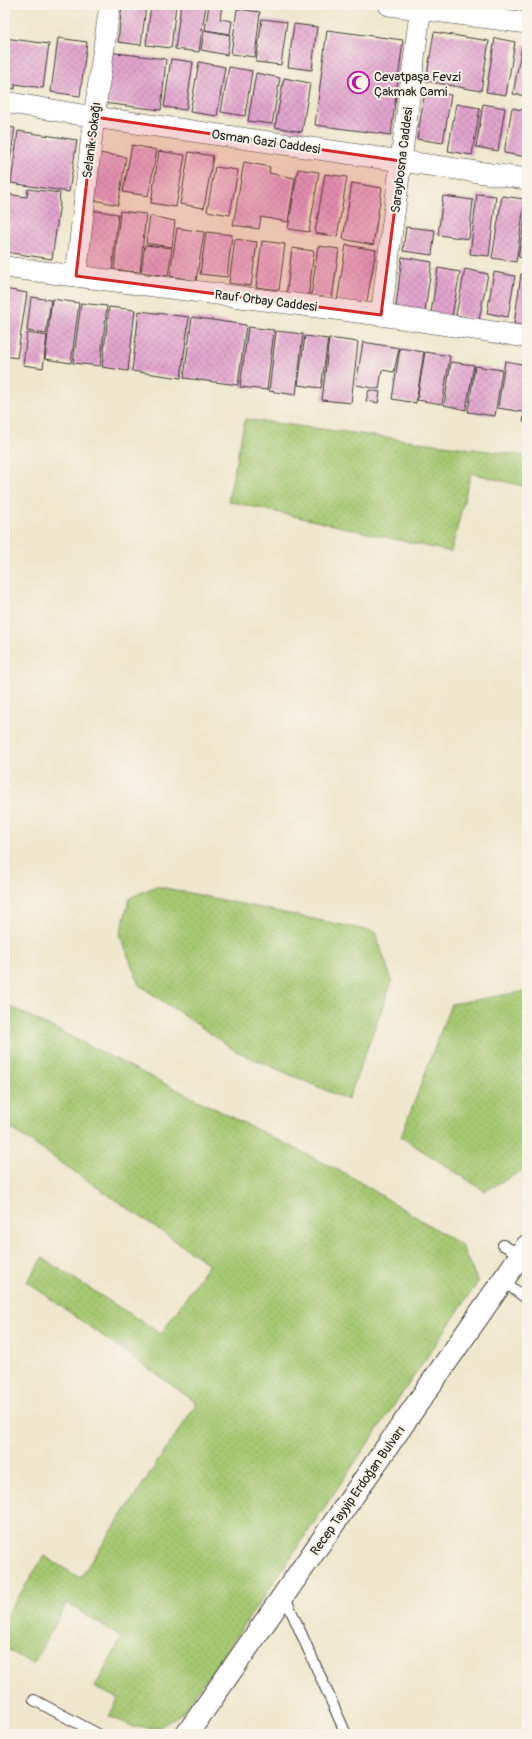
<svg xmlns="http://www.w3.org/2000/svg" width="532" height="1739" font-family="Pangolin,sans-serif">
  <defs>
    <pattern id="grass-dots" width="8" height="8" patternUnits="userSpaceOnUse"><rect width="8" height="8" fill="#a5c871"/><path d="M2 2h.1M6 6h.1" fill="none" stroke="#8dab61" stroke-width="1.8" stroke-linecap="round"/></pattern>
    <pattern id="building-cross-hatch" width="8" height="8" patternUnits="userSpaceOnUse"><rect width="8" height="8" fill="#e2a4cd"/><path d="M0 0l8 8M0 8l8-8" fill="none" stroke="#c18daf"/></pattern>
  </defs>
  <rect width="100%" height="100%" fill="#f7f3e8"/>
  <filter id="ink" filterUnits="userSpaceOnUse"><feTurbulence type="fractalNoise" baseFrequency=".025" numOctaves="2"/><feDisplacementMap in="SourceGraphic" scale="8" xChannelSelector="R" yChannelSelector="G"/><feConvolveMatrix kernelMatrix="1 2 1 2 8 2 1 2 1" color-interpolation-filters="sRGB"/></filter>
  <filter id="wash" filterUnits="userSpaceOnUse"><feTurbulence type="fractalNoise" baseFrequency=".012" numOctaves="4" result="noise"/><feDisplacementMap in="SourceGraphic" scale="16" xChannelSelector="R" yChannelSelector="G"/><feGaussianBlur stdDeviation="0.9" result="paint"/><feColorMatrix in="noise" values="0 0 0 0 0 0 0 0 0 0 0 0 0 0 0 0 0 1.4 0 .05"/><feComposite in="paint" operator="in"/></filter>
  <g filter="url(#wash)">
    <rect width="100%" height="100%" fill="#efe7cd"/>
    <!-- grass -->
    <g fill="url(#grass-dots)" stroke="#607246">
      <path d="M245,419L527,456V487L471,473L451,552L228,501Z"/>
      <path d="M156,886L375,932L392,981L348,1100L236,1051L139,985L120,934L130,898Z"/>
      <path d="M527,991V1168L485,1191L401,1137L451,1004Z"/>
      <path d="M5,1004L350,1176L461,1245L478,1282L221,1659L182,1713L158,1728L134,1727L109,1716L118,1699L95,1687L122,1638L67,1603L33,1664L5,1648V1618L44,1556L80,1578L197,1403L27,1282L42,1258L161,1334L209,1264L5,1124Z"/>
    </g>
    <g id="blocks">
      <!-- building -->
      <g fill="url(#building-cross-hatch)">
        <path d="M122,5L146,7L141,45L118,42Z"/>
        <path d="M151,5H176L171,48L146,45Z"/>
        <path d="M181,5L206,6L202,29L200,30H202L199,52L175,49Z"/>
        <path d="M209,5H222L220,19L232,21L230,34L205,30Z"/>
        <path d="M508,5H527V8L508,6Z"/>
        <path d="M237,9L260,12L255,57L231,54Z"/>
        <path d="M262,19L287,22L281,65L256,62Z"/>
        <path d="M294,24L317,27L312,70L288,67Z"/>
        <path d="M204,30L230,35L227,55L201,50Z"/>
        <path d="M327,30L403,40L391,135L315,125Z"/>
        <path d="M434,32L489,41L481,91L426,81Z"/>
        <path d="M5,38L49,44L43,88L15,84V89L5,88Z"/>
        <path d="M58,38L87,42L80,96L51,92Z"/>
        <path d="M495,38L515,42L506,95L486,92Z"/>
        <path d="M522,45L527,46V96L513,94Z"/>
        <path d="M108,52L166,59L161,110L102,103Z"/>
        <path d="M171,59L193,62L186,110L164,107Z"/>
        <path d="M199,62L225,67L217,116L190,112Z"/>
        <path d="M229,67L252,71L245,116L221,112Z"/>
        <path d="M256,73L280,78L272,124L248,121Z"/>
        <path d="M284,78L310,83L302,132L275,127Z"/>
        <path d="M425,91L451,95L443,143L417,139Z"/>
        <path d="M456,104L480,108L472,155L448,151Z"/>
        <path d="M483,104L505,108L498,151L476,147Z"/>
        <path d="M512,108L527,111V157L504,153Z"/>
        <path d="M5,127L15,128L7,181H5Z"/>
        <path d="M18,131L77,140L69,192L11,183Z"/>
        <path d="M132,145L157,150L148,196L123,192Z"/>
        <path d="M159,151L185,155L176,207L151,203Z"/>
        <path d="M189,152L213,156L204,208L180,204Z"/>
        <path d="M98,153L126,157L118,205L90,199Z"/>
        <path d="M244,162L270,167L269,173L295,178L288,222L261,217L259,229L233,225Z"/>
        <path d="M215,167L238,170L230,215L207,211Z"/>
        <path d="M298,169L319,172L309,232L288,229Z"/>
        <path d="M325,174L347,177L337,237L315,233Z"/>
        <path d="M352,183L382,188L373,245L343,239Z"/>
        <path d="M28,189L60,193L59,202L60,203L52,259L5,252V194L27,197Z"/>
        <path d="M477,194L496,196L489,256L470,254Z"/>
        <path d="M443,196L473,200L469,239L438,235Z"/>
        <path d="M502,196L525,199L516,262L492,258Z"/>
        <path d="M91,210L118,214L112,271L85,268Z"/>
        <path d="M120,211L146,214L140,272L114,270Z"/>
        <path d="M526,212H527V258L518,257Z"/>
        <path d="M150,216L175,221L172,247L146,243Z"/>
        <path d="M406,227L435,230L432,255L403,251Z"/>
        <path d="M177,228L204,232L196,281L170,276Z"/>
        <path d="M206,232L232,235L227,277L200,274Z"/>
        <path d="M235,239L257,242L251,286L229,283Z"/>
        <path d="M262,241L285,244L279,290L256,287Z"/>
        <path d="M145,245L172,248L168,276L141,272Z"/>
        <path d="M346,245L376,250L366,306L337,301Z"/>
        <path d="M318,246L339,249L332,299L311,297Z"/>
        <path d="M292,248L314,251L308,300L286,298Z"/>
        <path d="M402,257L432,262L425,311L396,307Z"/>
        <path d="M438,268L460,272L452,316L431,313Z"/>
        <path d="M465,269L488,274L479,320L456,315Z"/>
        <path d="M494,272L515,276L508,317L487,313Z"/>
        <path d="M521,274L527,275V326L514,324Z"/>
        <path d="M5,289L27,293L17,358L5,356Z"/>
        <path d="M31,297L51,300L46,334L27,331Z"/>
        <path d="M52,299L79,303L71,363L45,359Z"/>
        <path d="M81,303L107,306L100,366L73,363Z"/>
        <path d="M109,307L135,310L128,371L102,367Z"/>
        <path d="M139,311L189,317L181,378L132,371Z"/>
        <path d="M192,317L246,325L238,385L184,378Z"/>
        <path d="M248,327L274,330L267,390L240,387Z"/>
        <path d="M276,331L303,334L296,395L269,391Z"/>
        <path d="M27,333L47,336L43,368L23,365Z"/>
        <path d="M305,336L328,339L321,388L298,385Z"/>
        <path d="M329,338L358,342L351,403L322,400Z"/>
        <path d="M363,342L399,348L394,372L382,370L379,389L356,385Z"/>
        <path d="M400,348L424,352L416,403L392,399Z"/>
        <path d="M425,352L450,356L442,404L417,400Z"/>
        <path d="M505,361L527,365V386L523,412L498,408Z"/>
        <path d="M451,362L474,365L466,410L444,405Z"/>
        <path d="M475,366L502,370L495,416L468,412Z"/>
        <path d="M369,390L380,392L378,403L366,401Z"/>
        <path d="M526,404H527V422H523Z"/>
      </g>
    </g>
  </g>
  <g filter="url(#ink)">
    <use href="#blocks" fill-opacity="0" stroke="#3c3a37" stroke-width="1"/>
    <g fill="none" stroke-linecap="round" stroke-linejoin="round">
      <defs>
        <g id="service">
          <path d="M503,1245L521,1255"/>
          <path d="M503,1281L527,1299"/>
          <path d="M284,1595L346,1734"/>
          <path d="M34,1700L98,1734"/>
        </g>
        <g id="minor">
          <path d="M389,5L527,23"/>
          <path d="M5,102L94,117L527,179"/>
          <path d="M5,267L381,315L527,337"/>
          <path d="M76,276L94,117L110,5"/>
          <path d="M381,315L421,5"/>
        </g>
        <path id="tertiary" d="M187,1734L527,1246"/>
      </defs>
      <!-- service casing -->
      <use href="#service" stroke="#3c3a37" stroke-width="12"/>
      <!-- minor casing -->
      <use href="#minor" stroke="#3c3a37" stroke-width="22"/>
      <!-- tertiary casing -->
      <use href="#tertiary" stroke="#3c3a37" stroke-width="24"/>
      <!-- service -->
      <use href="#service" stroke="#fff" stroke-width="10"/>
      <!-- minor -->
      <use href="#minor" stroke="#fff" stroke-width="21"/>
      <!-- tertiary -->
      <use href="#tertiary" stroke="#fff" stroke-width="22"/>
    </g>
  </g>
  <!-- marked area -->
  <path fill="#d62828" fill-opacity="0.2" stroke="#d62828" stroke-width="3" stroke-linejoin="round" d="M94,117L401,161L381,315L76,276Z"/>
  <!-- icons -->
  <defs>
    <symbol id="mosque-ring" viewBox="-11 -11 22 22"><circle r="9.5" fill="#f7f3e8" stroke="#b5179e" stroke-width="1.5"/><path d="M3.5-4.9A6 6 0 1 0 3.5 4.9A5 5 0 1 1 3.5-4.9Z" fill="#b5179e"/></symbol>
  </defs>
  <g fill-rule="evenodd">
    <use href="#mosque-ring" x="346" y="70" width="25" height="25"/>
  </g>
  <g text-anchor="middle" stroke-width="4" stroke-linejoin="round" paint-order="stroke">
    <!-- poi labels -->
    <g font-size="13" fill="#1c1c1c" stroke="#f7f3e8" text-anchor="start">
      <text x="374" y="81">Cevatpaşa Fevzi<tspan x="374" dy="15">Çakmak Cami</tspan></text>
    </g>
    <!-- street labels -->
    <g font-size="13" fill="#1c1c1c" stroke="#f7f3e8">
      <text transform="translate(91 140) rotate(-83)" y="5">Selanik Sokağı</text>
      <text transform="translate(266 141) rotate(8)" y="5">Osman Gazi Caddesi</text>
      <text transform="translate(401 160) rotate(-83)" y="5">Saraybosna Caddesi</text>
      <text transform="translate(266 300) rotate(7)" y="5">Rauf Orbay Caddesi</text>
      <text transform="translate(357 1490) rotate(-55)" y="5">Recep Tayyip Erdoğan Bulvarı</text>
    </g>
  </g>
  <!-- margin -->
  <rect width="532" height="1739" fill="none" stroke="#f7f3e8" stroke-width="20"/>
</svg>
